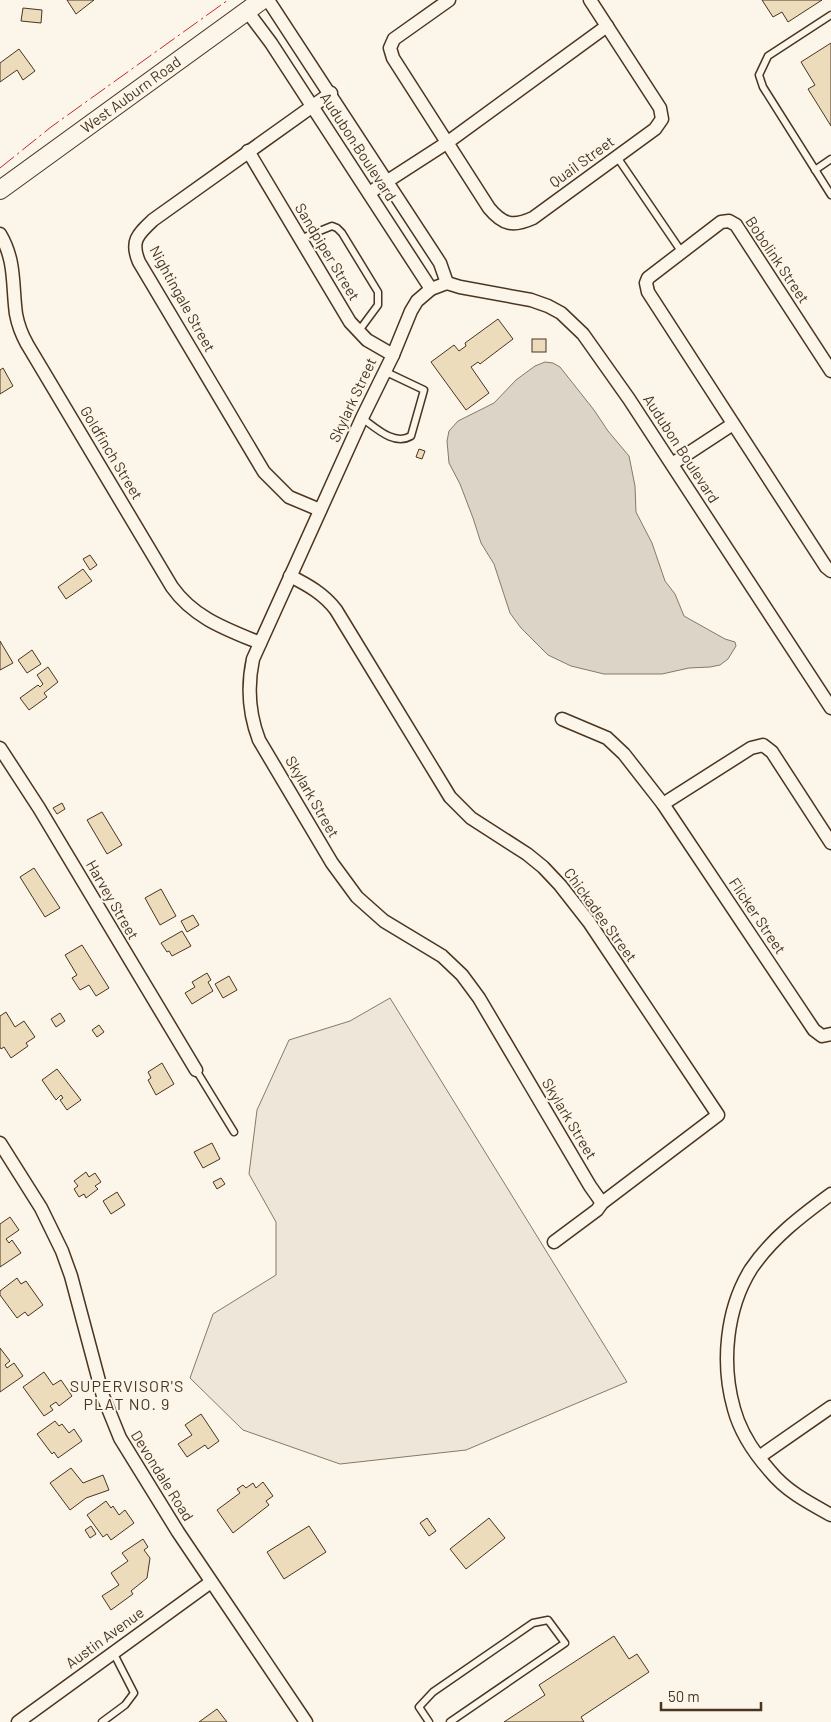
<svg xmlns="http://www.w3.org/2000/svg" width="831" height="1722" font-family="Barlow,sans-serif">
  <rect width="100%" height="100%" fill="#fbf6e9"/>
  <!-- green -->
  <path fill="#ede6d9" stroke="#887966" d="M390,998L627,1382L466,1450L340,1464L243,1430L190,1378L213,1314L276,1275V1222L249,1174L257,1110L289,1040L350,1021Z"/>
  <!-- water -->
  <path fill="#dcd4c6" stroke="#887966" d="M545,362L553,363L560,367L594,410L608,431L629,456L635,486L636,512L652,543L665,581L675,594L684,616L725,639L735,642L736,646L728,659L720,665L710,667L689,668L662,674H604L571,666L548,655L521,628L510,613L494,564L481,543L473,518L460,484L449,463L447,441L449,431L458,421L494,403L516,380L535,366Z"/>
  <!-- building -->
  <g fill="#ecdcbc" stroke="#4a3520">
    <path d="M67,0H94L76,14Z"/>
    <path d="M762,0H822L788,22L782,12L773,17Z"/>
    <path d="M23,8L42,10L41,23L21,21Z"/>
    <path d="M831,43V126L808,89L815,85L801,62Z"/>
    <path d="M19,49L35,71L23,80L17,70L0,82V63Z"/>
    <path d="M498,319L513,339L480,364L478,362L471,367L489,393L466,410L431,362L454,345L459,351L466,346L465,343Z"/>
    <rect x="532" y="339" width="14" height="13"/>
    <path d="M3,368L13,386L0,394V370Z"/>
    <path d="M419,449L425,451L422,459L416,457Z"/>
    <path d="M90,555L97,565L90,570L83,559Z"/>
    <path d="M83,569L92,581L66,599L58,587Z"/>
    <path d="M0,641L13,663L0,670Z"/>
    <path d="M32,650L41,664L27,673L18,660Z"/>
    <path d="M48,667L58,682L44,693L47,697L29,710L20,698L38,685L40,687L43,684L37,675Z"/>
    <path d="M62,803L65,809L57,814L53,808Z"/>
    <path d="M102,812L122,845L107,854L87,820Z"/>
    <path d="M34,868L60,908L45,917L20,877Z"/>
    <path d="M161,889L176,916L160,925L145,898Z"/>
    <path d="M193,915L199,925L187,932L181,921Z"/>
    <path d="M182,931L191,946L172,956L169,951L167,952L161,943Z"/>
    <path d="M82,945L109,988L96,996L89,985L80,990L72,978L77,975L65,955Z"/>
    <path d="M207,973L211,980L208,982L213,991L192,1004L185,993L195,987L192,982Z"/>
    <path d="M229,976L237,990L223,998L215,984Z"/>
    <path d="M6,1012L15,1027L24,1021L35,1037L26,1043L28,1046L11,1058L4,1047L1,1049L0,1047V1016Z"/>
    <path d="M60,1013L65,1021L56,1027L51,1019Z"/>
    <path d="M99,1025L104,1032L97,1037L92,1030Z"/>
    <path d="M162,1063L174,1084L156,1095L148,1080L151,1078L148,1072Z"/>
    <path d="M57,1069L81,1100L67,1110L60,1100L63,1098L61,1095L56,1100L42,1080Z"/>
    <path d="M212,1143L220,1159L203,1168L194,1152Z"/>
    <path d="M86,1172L89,1177L95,1173L101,1182L95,1186L98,1189L86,1198L84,1194L79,1197L74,1189L78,1186L74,1181Z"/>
    <path d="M221,1178L225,1184L217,1189L213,1182Z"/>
    <path d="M117,1192L125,1205L111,1214L103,1201Z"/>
    <path d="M10,1217L19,1230L6,1239L9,1243L12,1240L21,1253L0,1267V1224Z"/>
    <path d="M17,1278L21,1284L26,1281L43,1305L28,1316L25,1312L17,1318L0,1295V1291Z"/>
    <path d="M0,1348L10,1361L5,1365L7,1368L14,1363L23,1376L0,1392Z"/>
    <path d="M44,1372L53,1385L61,1380L72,1396L59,1406L56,1402L50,1406L53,1410L44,1416L23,1387Z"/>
    <path d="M201,1414L219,1441L208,1449L205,1445L187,1457L178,1444L192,1435L185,1425Z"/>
    <path d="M55,1421L59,1426L62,1424L69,1433L74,1429L82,1441L58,1458L54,1452L52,1454L37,1434Z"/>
    <path d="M71,1468L83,1483L103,1475L109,1490L86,1498L70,1510L50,1483Z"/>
    <path d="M263,1482L273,1496L266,1501L269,1505L233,1533L217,1510L240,1493L237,1489L243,1485L246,1488L253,1483L256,1488Z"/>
    <path d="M106,1501L111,1508L113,1506L119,1515L125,1510L134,1523L111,1540L107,1534L103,1537L87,1515Z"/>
    <path d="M427,1518L436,1531L429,1536L420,1523Z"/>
    <path d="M489,1518L505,1538L466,1569L450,1549Z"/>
    <path d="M91,1526L96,1534L90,1538L85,1530Z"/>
    <path d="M309,1526L326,1552L284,1579L267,1552Z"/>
    <path d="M143,1539L148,1547L144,1550L150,1558L147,1578L131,1591L133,1594L111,1610L102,1596L119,1585L111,1573L128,1561L122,1553Z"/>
    <path d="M614,1636L629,1659L637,1654L649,1672L581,1717L584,1722H504L545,1695L539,1685Z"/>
    <path d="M217,1709L227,1722H199Z"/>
  </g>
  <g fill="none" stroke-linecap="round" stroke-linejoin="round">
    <defs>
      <g id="service">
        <path d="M831,15L768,56L759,75L763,87L831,195"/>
        <path d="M617,157L681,251"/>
        <path d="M815,170L831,159"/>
        <path d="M300,239L332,226L337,228L342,233L378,292V305L358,332"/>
        <path d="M362,418C376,428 394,446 411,436L424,390L384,371"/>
        <path d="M196,1070L234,1132"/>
        <path d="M102,1722L125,1705L134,1693L113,1652"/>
        <path d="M429,1722L419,1707L433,1692L533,1623L548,1620L565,1643L450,1722"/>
      </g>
      <g id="minor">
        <path d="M268,0L440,263L447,283"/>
        <path d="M449,0L394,39L390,48L393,58L489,208C503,225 513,227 533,218L655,129L662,119L660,108L590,0"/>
        <path d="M247,11L271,43L431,289"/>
        <path d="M248,151L350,322L367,340L393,355"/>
        <path d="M369,193L448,142L607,26"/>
        <path d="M0,234C16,261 12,285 16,314C18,325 22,335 27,344L172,587C194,618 226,629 260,643"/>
        <path d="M831,371L736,225L729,221L721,222L648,278L646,283L648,292L826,567L831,571"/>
        <path d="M672,464L733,424"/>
        <path d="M320,510L289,497L264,472L139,262C130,241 138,234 153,220L331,93"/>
        <path d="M290,576C308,585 324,594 336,610L450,797L471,818L527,854L543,867L560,885L589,922L718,1115L602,1203L597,1210L554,1242"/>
        <path d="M562,719L607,738L624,754L663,804L814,1030L822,1036L831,1034"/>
        <path d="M0,748L39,808L196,1070"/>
        <path d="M663,804L751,748L763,745L772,752L831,843"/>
        <path d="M0,1143L41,1208L62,1251L71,1276L103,1396L120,1438L178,1532L306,1722"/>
        <path d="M831,1194C801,1216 772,1238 751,1269C726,1309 721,1364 734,1409C740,1431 754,1453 770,1471C786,1491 809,1503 831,1515"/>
        <path d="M602,1203L590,1186L479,998L462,975L442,956L384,921L357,897L332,863L259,740C249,714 247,687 253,659L362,418L393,355L411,311L417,301L431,289L447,283L460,287L531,300L548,306L561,313L583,334L629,399L831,708"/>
        <path d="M759,1457L831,1407"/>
        <path d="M18,1722L211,1582"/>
      </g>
      <path id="secondary" d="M0,190L262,0"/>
    </defs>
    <!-- service casing -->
    <use href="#service" stroke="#4a3520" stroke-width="9"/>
    <!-- minor casing -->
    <use href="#minor" stroke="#4a3520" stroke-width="15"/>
    <!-- secondary casing -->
    <use href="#secondary" stroke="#4a3520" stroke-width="20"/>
    <!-- service -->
    <use href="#service" stroke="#fbf6e9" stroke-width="6"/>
    <!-- minor -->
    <use href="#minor" stroke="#fbf6e9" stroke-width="12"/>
    <!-- secondary -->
    <use href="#secondary" stroke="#fbf6e9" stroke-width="18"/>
    <!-- power -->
    <path stroke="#c62828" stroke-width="1" stroke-dasharray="18 4 2.5 4" stroke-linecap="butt" d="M0,168L51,127L228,0"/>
  </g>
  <g text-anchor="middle" stroke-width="4" stroke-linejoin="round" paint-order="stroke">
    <!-- street labels -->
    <g font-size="15" fill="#4a3520" stroke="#fbf6e9">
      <text transform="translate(131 95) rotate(-36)" y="5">West Auburn Road</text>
      <text transform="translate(358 147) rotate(57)" y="5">Audubon Boulevard</text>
      <text transform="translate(582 162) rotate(-36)" y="5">Quail Street</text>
      <text transform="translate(327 252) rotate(59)" y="5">Sandpiper Street</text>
      <text transform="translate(777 260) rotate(56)" y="5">Bobolink Street</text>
      <text transform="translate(182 299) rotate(61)" y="5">Nightingale Street</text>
      <text transform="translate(353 400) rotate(-65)" y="5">Skylark Street</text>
      <text transform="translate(681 449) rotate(57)" y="5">Audubon Boulevard</text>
      <text transform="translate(111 453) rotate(59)" y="5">Goldfinch Street</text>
      <text transform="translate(312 797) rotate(60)" y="5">Skylark Street</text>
      <text transform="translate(112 900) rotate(60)" y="5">Harvey Street</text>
      <text transform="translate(600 915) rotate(54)" y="5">Chickadee Street</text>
      <text transform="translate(757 916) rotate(56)" y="5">Flicker Street</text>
      <text transform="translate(569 1119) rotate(59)" y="5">Skylark Street</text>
      <text transform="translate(162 1476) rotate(58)" y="5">Devondale Road</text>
      <text transform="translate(105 1638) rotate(-36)" y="5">Austin Avenue</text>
    </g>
    <!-- neighbourhood labels -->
    <g font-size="16" letter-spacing="1" fill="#4a3520" stroke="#fbf6e9">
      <text x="127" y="1392">SUPERVISOR'S<tspan x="127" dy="18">PLAT NO. 9</tspan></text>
    </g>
  </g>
  <!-- scale -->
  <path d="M661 1702v8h100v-8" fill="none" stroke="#4a3520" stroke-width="2.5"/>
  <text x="668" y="1702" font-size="15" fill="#4a3520" stroke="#fbf6e9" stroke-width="4" paint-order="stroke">50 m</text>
</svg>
